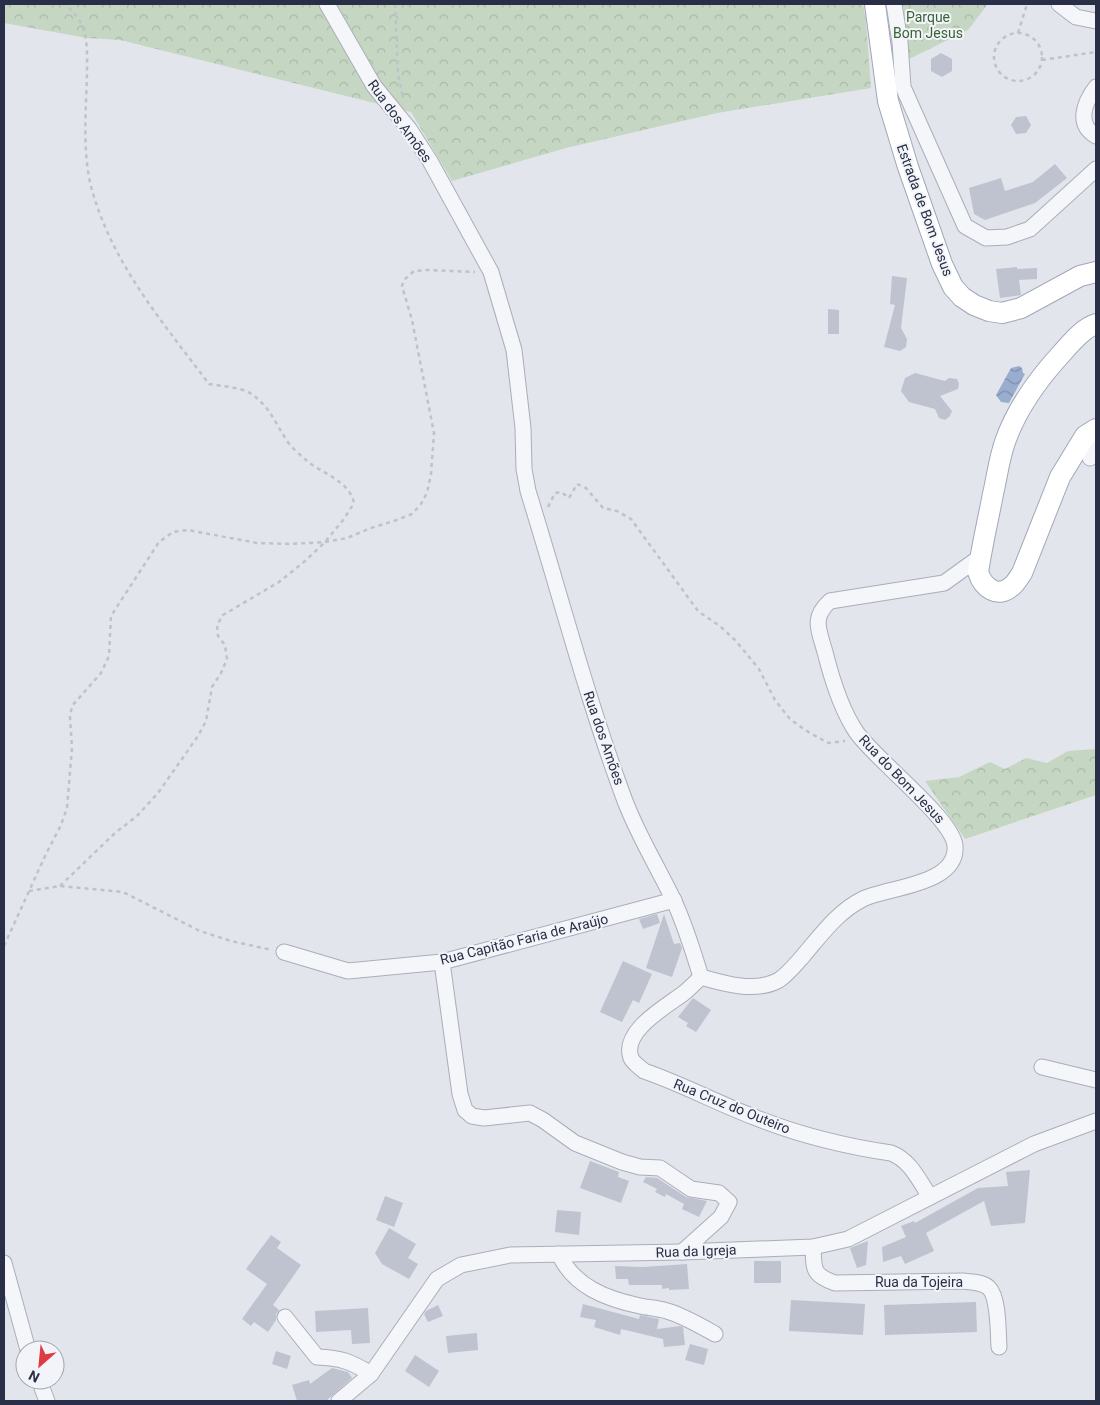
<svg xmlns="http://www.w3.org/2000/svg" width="1100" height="1405" font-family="Roboto,sans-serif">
  <defs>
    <pattern id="forest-crowns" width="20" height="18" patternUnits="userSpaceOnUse" patternTransform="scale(1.25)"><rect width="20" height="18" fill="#c5d7c2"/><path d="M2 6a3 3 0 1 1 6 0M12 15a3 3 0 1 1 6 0" fill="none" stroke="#a9b9a8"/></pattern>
    <pattern id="water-waves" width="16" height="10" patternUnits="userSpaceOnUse" patternTransform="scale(1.25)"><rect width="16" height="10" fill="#99aecf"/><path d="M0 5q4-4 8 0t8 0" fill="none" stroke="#7d8eaa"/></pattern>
  </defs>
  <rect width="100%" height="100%" fill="#e2e5ec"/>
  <!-- forest -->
  <g fill="url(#forest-crowns)">
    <path d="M4,4H863L866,21L871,88L717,113L566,148L452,181L411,112L120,40L87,38L4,23Z"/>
    <path d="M903,4H988L968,30L909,59Z"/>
    <path d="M1096,749V795L965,839L925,781L959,777L990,762L1005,769L1026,758L1047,763L1068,751Z"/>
  </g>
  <!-- water -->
  <path fill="url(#water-waves)" d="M1019,366L1022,368L1023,373L1025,374L1009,403L1001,402L996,395L1011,368Z"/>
  <!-- building -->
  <g fill="#bec3cf">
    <path d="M941,53L952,59V71L942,77L931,71V59Z"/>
    <path d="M1026,116L1031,125L1026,133L1016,134L1011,125L1016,117Z"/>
    <path d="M1055,164L1067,178L1035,203L985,220L974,214L969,188L1001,178L1005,191L1033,182Z"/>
    <path d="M1017,267V269L1037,268V279L1019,280L1021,295L1000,298L996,269Z"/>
    <path d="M892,276L907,278L901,328L907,339L906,347L900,351L884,347L895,305L890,304Z"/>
    <path d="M828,309L839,310V334H828Z"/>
    <path d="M915,373L945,381L949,378L957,379L959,384L958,389L940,396L952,411L950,416L945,420L939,418L935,409L909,402L901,391L905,378Z"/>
    <path d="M657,914L660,923L643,929L639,919Z"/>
    <path d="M664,914L674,944L680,943L682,948L672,977L646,968Z"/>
    <path d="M623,961L652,974L639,1003L633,1000L622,1022L600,1012Z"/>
    <path d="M693,998L711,1010L696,1032L686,1026L688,1023L678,1017Z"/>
    <path d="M590,1161L619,1172L618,1177L629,1181L621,1203L580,1188Z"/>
    <path d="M1030,1170L1025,1223L991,1226L984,1201L926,1233L934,1251L905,1264L901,1256L883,1262L882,1247L906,1237L901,1226L914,1221L915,1223L978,1188L1008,1186L1006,1172Z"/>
    <path d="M646,1177L657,1178L686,1197L707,1201L699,1217L682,1209L684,1204L666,1194L665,1197L655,1192L657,1189L643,1182Z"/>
    <path d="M385,1196L403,1203L394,1227L376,1220Z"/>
    <path d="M557,1210L581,1212L579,1235L555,1232Z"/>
    <path d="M389,1228L416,1244L408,1258L418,1264L409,1279L382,1264L375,1253Z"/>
    <path d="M271,1235L281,1242L277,1248L301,1265L273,1305L279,1310L276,1314V1320L268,1332L254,1322L251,1326L242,1319L267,1284L246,1269Z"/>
    <path d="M868,1241L866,1265L857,1268L850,1248Z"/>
    <rect x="754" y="1261" width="27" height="22"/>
    <path d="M687,1264L689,1289L669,1290V1288L662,1289V1285H629L628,1279H616L615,1266L643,1267Z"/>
    <path d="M791,1300L865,1304L863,1335L789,1331Z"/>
    <path d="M976,1302L977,1332L885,1335L884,1305Z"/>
    <path d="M583,1304L639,1319L640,1315L659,1319L657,1329L680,1326L683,1327L685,1345L664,1347L663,1339L621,1329L620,1335L594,1327L596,1320L580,1317Z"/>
    <path d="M438,1305L443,1316L428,1322L424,1314L426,1311Z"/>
    <path d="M368,1308L370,1343L352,1344L351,1330L316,1332L315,1311Z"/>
    <path d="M477,1333L478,1350L448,1353L446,1336Z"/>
    <path d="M690,1344L708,1349L704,1365L685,1360Z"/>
    <path d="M276,1351L291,1356L287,1369L272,1364Z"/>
    <path d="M415,1355L439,1371L429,1387L405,1371Z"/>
    <path d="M332,1368L348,1372L352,1378L326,1401H297L292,1385L309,1380L310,1384Z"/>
  </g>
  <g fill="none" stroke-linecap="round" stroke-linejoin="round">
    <defs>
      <g id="minor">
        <path d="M327,4L374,86L410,130L430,161L491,272L514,350L523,428L524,469L528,491C560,594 587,699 625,801C638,835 657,866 673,899C685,924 693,951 701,977"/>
        <path d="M894,4L900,42L903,87L965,226L986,238L1007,237L1030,229L1096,169"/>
        <path d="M1059,4L1076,17L1096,21"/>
        <path d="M1096,87C1084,103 1076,124 1096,136"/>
        <path d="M1090,458L1094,430"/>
        <path d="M284,952L348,971L442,962L674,900"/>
        <path d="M442,962L460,1094L465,1110L472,1116L484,1118L530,1113L543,1120L575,1143L622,1162L640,1167L660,1168L691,1189L719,1193L729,1202L721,1217L682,1252"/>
        <path d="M701,977C725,984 756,993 779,980C788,974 796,964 803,956C821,935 838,911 863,899C888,887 958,885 955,846C953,819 877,761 857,733C841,710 832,680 825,652C819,630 811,618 830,601L944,583L980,557"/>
        <path d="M701,977C695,983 690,988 684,993C667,1006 621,1031 631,1058C633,1063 640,1067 644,1071C682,1084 717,1103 754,1117C799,1135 843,1146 891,1153C910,1160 919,1180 930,1197"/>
        <path d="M1042,1067L1096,1080"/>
        <path d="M813,1247C814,1269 812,1275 835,1283L963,1281C972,1282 983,1282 989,1288C999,1298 998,1334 999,1347"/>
        <path d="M559,1254C574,1287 607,1299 640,1306C649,1308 658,1308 667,1311C684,1316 699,1325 715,1334"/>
        <path d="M4,1263L28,1350"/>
        <path d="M285,1317L317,1357C341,1358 350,1361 371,1374"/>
        <path d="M39,1380L47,1401"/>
        <path d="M339,1401L371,1374L437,1279L461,1265L510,1255L682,1252L813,1247L848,1239L1034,1144L1096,1121"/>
      </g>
      <g id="major">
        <path d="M875,4L888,101L908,167L942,264L953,287L962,297L974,305L989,311L1002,313L1021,308L1080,276L1096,272"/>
        <path d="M1096,324C1083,328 1071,343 1062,353C1039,378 1016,410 1005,442C999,459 997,477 993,494C988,520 982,546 978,572C983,588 998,599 1012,586C1016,583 1019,577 1022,573L1060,477L1085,436L1096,429"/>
      </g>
    </defs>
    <!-- minor casing -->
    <use href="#minor" stroke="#aaaeba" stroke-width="17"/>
    <!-- major casing -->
    <use href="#major" stroke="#a0a7b9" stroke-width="22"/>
    <!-- path -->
    <g stroke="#c0c2ca" stroke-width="2.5" stroke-dasharray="4 4" stroke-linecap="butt">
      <path d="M395,4L398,75L403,97"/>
      <path d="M1018,33L1027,4"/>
      <circle cx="1018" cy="57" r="24"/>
      <path d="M1042,60L1096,52"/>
      <path d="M548,507L555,493L561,492L569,498L577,484L586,488L603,508L617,511L631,519L698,611L721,627L736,641L759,669L775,700L790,719L805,730L828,743L845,741"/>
      <path d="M60,886L115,833L137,816L158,793L198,736L206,721L212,687L221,673L227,659L225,645L218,636L217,625L223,615L279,582L305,561L325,542L344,519L354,503C349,480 322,474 306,460C300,455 292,448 287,441C275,423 270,406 250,393C239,387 221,386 209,384C164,324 113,265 92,190C82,155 86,110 87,73C87,59 88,41 83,28C79,18 73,11 65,4"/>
      <path d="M29,891L60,886L123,892L200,931L231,941L272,950"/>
      <path d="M4,946L46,854L61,825L67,808L72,748L70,717L72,706L101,673L109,656L111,616L159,542L173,532L188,530L257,543L290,544L325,542L347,538L371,528L394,521L412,514L421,504L427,493L431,474L434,433L412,320L402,286L404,280L414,271L427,270L475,272"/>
    </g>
    <!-- minor -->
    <use href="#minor" stroke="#f5f6f9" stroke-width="15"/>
    <!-- major -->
    <use href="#major" stroke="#fff" stroke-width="20"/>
  </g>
  <g text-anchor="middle" stroke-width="4" stroke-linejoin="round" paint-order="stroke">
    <!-- park labels -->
    <g font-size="14" fill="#376334" stroke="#f2f4f9">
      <text x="928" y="22">Parque<tspan x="928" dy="16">Bom Jesus</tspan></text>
    </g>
    <!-- street labels -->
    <g font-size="14" fill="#282f46" stroke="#f2f4f9">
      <text transform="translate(400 121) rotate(54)" y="5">Rua dos Amões</text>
      <text transform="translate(925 210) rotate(70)" y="5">Estrada de Bom Jesus</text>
      <text transform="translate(604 738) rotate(71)" y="5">Rua dos Amões</text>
      <text transform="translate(902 779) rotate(46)" y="5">Rua do Bom Jesus</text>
      <text transform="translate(524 939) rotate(-14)" y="5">Rua Capitão Faria de Araújo</text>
      <text transform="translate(732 1106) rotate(22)" y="5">Rua Cruz do Outeiro</text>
      <text transform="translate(696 1251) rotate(-2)" y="5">Rua da Igreja</text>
      <text x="919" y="1287">Rua da Tojeira</text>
    </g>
  </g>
  <!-- border -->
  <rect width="1100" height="1405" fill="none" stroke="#282f46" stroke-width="10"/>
  <!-- north arrow -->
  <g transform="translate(40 1365) rotate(207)"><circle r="24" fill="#f2f4f9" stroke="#a1a5b1"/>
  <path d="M0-4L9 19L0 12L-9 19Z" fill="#dd3b41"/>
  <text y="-8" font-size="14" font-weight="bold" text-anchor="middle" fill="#282f46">N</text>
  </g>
</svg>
